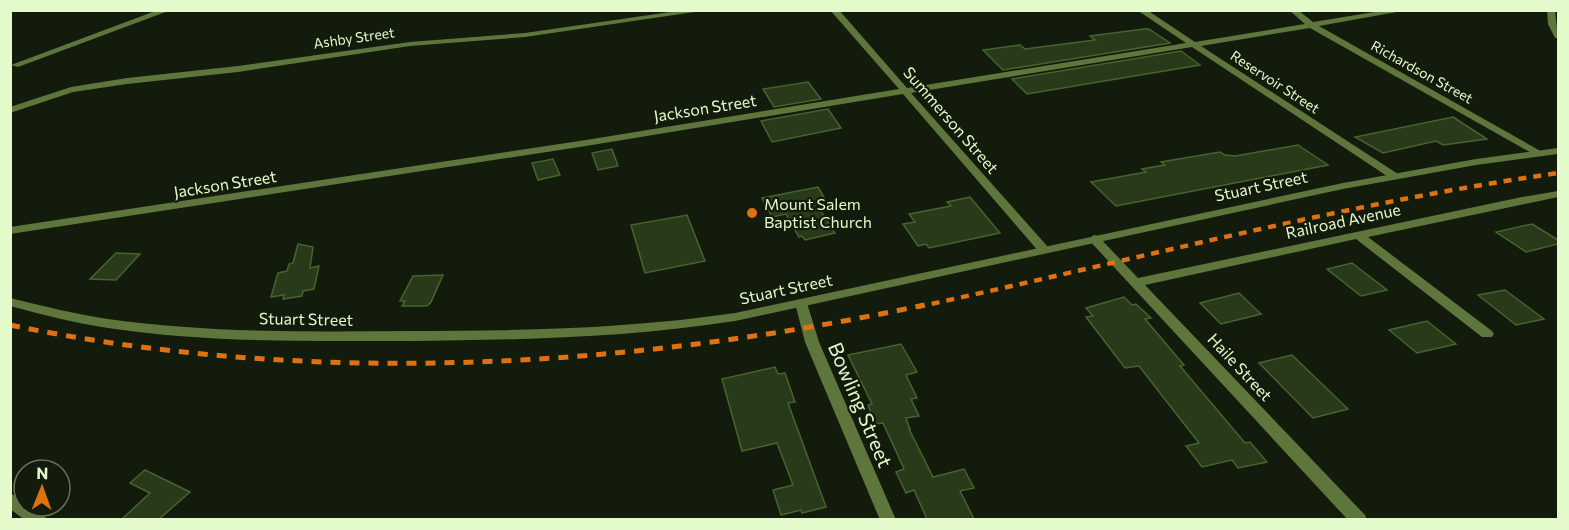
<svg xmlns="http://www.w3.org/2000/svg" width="1569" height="530" font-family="Commissioner,sans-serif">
  <rect width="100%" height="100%" fill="#131b0c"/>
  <!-- building -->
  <g fill="#283a1a" stroke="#46642e" stroke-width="1.5">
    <path d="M1144,29H1149L1170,43L1003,70L983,50L1020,45L1025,49L1095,40L1090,36Z"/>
    <path d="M1181,51L1200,65L1027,94L1012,79Z"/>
    <path d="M808,82L821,99L774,107L763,89Z"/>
    <path d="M828,109L841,128L772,142L761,121Z"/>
    <path d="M1453,117L1487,139L1443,145L1436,141L1383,153L1355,137Z"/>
    <path d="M1298,145L1328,165L1116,206L1091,182L1146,172L1142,169L1165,165L1161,162L1220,152L1225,155L1235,156Z"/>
    <path d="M612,149L618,166L598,170L592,153Z"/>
    <path d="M553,159L560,175L538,180L532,163Z"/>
    <path d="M818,187L829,206L819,208L835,233L805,240L802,236L799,237L786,214L772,217L762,198Z"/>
    <path d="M970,197L1000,233L929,248L926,244L918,246L903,224L915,222L909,214L951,206L947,202Z"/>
    <path d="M687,215L705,261L645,273L631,225Z"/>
    <path d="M1532,224L1558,240V244L1526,252L1496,232Z"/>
    <path d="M298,244L313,247L310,268L319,266L314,289L303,291L302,296L283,299L284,295L271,297L278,273L287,271L289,264L293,263Z"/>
    <path d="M116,253L140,254L116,280L90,279Z"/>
    <path d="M1352,263L1387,290L1361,296L1327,269Z"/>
    <path d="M443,275L431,302L427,306H402L405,301H400L413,276Z"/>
    <path d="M1505,290L1544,319L1516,325L1478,295Z"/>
    <path d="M1239,293L1261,314L1221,324L1200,303Z"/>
    <path d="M1124,297L1132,305L1136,304L1151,318L1145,319L1184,365L1180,366L1245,443L1250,442L1267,462L1238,468L1232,460L1202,467L1186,446L1199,443L1139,366L1125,368L1086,317L1093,316L1086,308Z"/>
    <path d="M1427,321L1456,344L1417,353L1389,330Z"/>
    <path d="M901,344L917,372L906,375L917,398L911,399L919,416L906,418L910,429H909L933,477L964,469L974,488L960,491L974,519H927L914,490L906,493L896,472L904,469L883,423L875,424L868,405L872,404L848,355Z"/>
    <path d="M1292,355L1348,409L1313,418L1259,363Z"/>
    <path d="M775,367L778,374L785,373L795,402L788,403L826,507L802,513L801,510L781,515L773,490L793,485L777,443L742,451L722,379Z"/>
    <path d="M145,470L190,492L159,519H122L150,493L130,483Z"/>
  </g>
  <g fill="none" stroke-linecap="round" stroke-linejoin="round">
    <!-- minor -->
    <g fill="#5e763b" fill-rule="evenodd">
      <path d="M158,10H171L18,67L11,65Z"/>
      <path d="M684,10H708L525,37L410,46L238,72L127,84L73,92L10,113V107L71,87L127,78L238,66L410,42L525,33Z"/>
      <path d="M830,10H839L907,88L1186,43L1137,10H1147L1195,42L1305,24L1289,10H1298L1313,22L1387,10H1408L1319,26L1544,153L1539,156L1535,155L1310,28L1201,46L1398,174L1399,176L1398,178H1390L1192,47L911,93L1048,247L1050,250L1048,253H1040L903,94L586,146L10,234V227L586,140L899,89Z"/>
      <path d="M1558,191V197L1368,237L1492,331L1494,334L1492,337H1482L1356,239L1145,285L1365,515L1367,520H1348L1088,239L1094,235L1098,236L1138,278L1522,197Z"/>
      <path d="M801,299L807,303L819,342L896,520H880L805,342L795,303Z"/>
      <path d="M10,493L24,501V506C33,506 43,511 47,520H25L10,509Z"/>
    </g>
    <!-- tertiary -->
    <g fill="#5e763b" fill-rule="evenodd">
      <path d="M1547,10H1555L1558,38H1555L1548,24Z"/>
      <path d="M1558,148V154L1476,165L1343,189L735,321C626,338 518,340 408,341C308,341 208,343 108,328C75,323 43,315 10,306V298C43,306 75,314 108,319C208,333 308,332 408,331C518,331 626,329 735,313L1343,183L1476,159Z"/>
    </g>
    <!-- rail-far1 -->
    <path stroke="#de7213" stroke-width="4.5" stroke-dasharray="8 7" stroke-linecap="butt" d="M917,307C1131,261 1341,204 1558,173"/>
    <!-- rail -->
    <path stroke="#de7213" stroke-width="5" stroke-dasharray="10 9" stroke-linecap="butt" d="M10,325C310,387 626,369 924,305"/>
  </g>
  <!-- markers -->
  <circle fill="#de7213" stroke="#131b0c" stroke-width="2" cx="752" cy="213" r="6"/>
  <g text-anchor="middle" stroke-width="4.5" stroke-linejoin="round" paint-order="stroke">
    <!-- far-street labels -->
    <g font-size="14" fill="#e3faca" stroke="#131b0c">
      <text transform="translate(354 38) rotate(-8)" y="5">Ashby Street</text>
      <text transform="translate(1422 72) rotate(29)" y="5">Richardson Street</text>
      <text transform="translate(1275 82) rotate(33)" y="5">Reservoir Street</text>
    </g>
    <!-- street labels -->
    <g font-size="16" fill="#e3faca" stroke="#131b0c">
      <text transform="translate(705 108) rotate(-9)" y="6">Jackson Street</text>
      <text transform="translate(951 120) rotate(49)" y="6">Summerson Street</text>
      <text transform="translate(225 184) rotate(-9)" y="6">Jackson Street</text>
      <text transform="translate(1261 186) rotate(-12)" y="6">Stuart Street</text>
      <text transform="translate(1343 221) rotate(-12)" y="6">Railroad Avenue</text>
      <text transform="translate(786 289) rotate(-12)" y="6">Stuart Street</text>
      <text transform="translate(306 319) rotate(1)" y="6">Stuart Street</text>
      <text transform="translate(1240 367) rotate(47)" y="6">Haile Street</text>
    </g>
    <!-- poi labels -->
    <g font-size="16" fill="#e3faca" stroke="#131b0c" text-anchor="start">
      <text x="764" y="210">Mount Salem<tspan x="764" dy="18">Baptist Church</tspan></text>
    </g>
    <!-- near-street labels -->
    <g font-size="20" fill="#e3faca" stroke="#131b0c">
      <text transform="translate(860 405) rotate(67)" y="7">Bowling Street</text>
    </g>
  </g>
  <!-- border -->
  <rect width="1569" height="530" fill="none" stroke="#e3faca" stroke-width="24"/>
  <!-- north arrow -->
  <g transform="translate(42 488) rotate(1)"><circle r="28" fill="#131b0c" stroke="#667458" stroke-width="1.5"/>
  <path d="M0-4.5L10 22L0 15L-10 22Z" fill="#de7213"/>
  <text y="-9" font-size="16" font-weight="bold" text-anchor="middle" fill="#e3faca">N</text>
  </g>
</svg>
